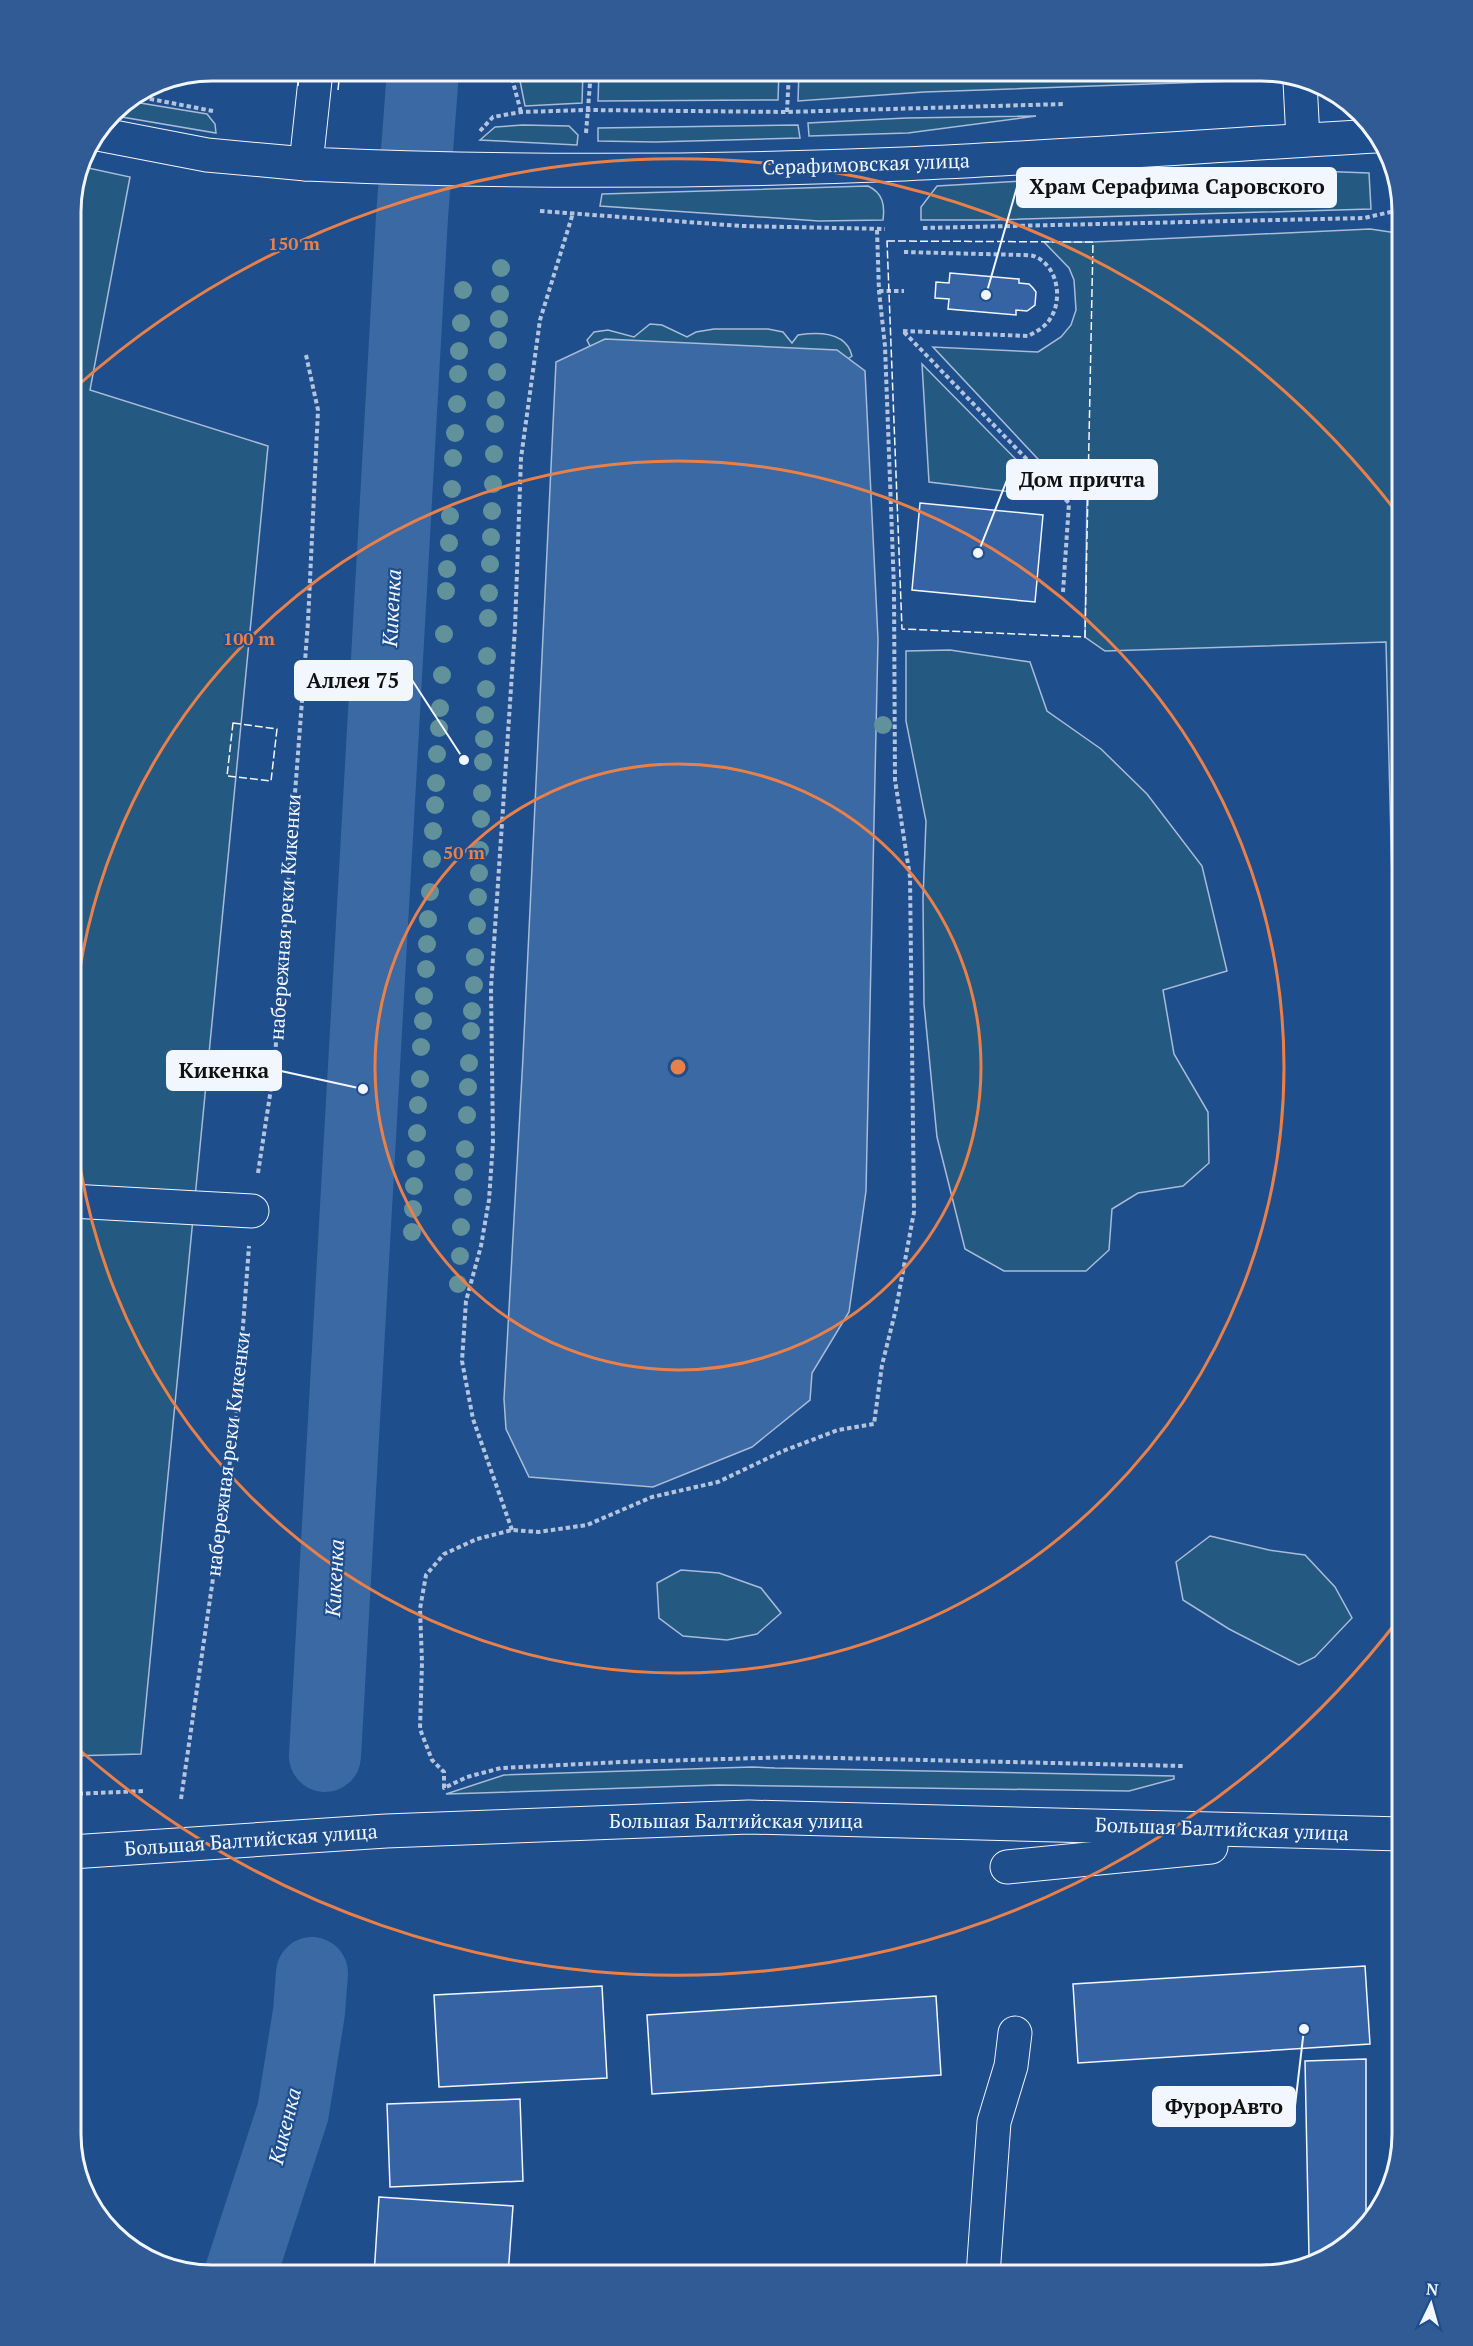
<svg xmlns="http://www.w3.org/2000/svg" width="1473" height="2346" font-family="'PT Serif',serif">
  <rect width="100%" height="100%" fill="#1f4e8c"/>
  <!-- green -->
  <g fill="#245a82" stroke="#a8bbd7" stroke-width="1.5">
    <path d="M518,71H583L582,103L525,106Z"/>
    <path d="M599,71H779L778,100L598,101Z"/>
    <path d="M799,71H1230L1232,81L924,92L798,101Z"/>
    <path d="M128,101L207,114L215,124L216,133L110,115Z"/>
    <path d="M1036,116L908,133L809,136L808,123L906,118Z"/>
    <path d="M523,125L569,126L578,135L577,145L480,140L495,127Z"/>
    <path d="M798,125L800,138L655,142L598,141V128Z"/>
    <path d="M79,166L130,177L90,390L268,446L141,1754L71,1756V203Z"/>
    <path d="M1315,171L1369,173L1371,209L991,220H921V207L937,186L1041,180Z"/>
    <path d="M868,186C883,193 885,205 883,220L819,221L600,206L602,194Z"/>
    <path d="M1370,229L1397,233L1402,236V1274L1386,642L1105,651L1085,637L1087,493L1068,491L933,347L1038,352L1061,337L1071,325L1076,310L1074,280L1069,268L1044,242H1093Z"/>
    <path d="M650,324L662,325L687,337L696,332L714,329H768L783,332L792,343L798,335C818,332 846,331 852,356L838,366L590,346L587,340L594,332L608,330L634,337Z"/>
    <path d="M922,364L1053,497L929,482Z"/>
    <path d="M950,650L1030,662L1047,711L1101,749L1147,794L1202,866L1227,971L1163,990L1174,1054L1208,1112L1209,1163L1183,1186L1138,1193L1112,1209L1109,1250L1086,1271H1004L965,1249L937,1137L924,1004L923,899L926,821L906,721V651Z"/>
    <path d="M1210,1536L1269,1550L1305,1555L1335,1587L1352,1618L1315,1657L1299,1665L1229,1629L1183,1600L1176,1562Z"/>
    <path d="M681,1570L719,1573L761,1588L781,1613L757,1634L727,1640L683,1636L659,1618L657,1583Z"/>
    <path d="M752,1767L775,1768L1174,1776V1779L1129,1791L718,1785L446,1794L504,1775Z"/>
  </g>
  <!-- water -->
  <g fill="#3b69a3" stroke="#a8bbd7" stroke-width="1.5">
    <path d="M390,71H449L448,80L397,81Z"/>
    <path d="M605,339L837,350L865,371L878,639L866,1191L849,1312L812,1373L810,1400L752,1447L653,1487L529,1477L506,1429L504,1399L523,1057L556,362Z"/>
  </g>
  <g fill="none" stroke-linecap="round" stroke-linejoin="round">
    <!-- stream -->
    <path stroke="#3b69a3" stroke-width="12" d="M387,215L412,217"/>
    <!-- river -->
    <g stroke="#3b69a3" stroke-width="72">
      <path d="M325,1756L412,217L423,71"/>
      <path d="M240,2275L293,2112L309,2012L312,1973"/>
    </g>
  </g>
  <!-- building -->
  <g fill="#3563a3" stroke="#f2f6ff" stroke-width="1.5">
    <path d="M950,273L1019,279V283L1029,284L1033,288L1036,292L1035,305L1027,311L1016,310V315L948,309L949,299L935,298L936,282L949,283Z"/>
    <path d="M920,503L1043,515L1035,602L912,590Z"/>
    <path d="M1365,1966L1370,2044L1078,2063L1073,1984Z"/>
    <path d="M602,1986L607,2078L439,2087L434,1995Z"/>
    <path d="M936,1996L941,2075L652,2094L647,2015Z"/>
    <path d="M1366,2059V2224L1330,2255H1309L1305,2061Z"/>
    <path d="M520,2099L523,2181L390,2187L387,2104Z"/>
    <path d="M379,2197L513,2206L508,2275H374Z"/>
  </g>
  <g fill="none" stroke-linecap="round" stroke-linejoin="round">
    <defs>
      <g id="minor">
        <path d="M316,71L306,164C505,173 705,172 904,164C1061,157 1219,145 1376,136"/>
        <path d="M1300,81L1303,140"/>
        <path d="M98,134L207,155L306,164"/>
        <path d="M71,1201L252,1211"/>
        <path d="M71,1852L386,1831L749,1817L1402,1834"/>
        <path d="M1007,1867L1211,1847"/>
        <path d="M983,2275L994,2122L1011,2066L1015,2033"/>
      </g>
    </defs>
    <!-- minor casing -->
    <use href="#minor" stroke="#f2f6ff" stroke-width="35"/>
    <!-- path -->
    <g stroke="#b3c4dc" stroke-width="4" stroke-dasharray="4.5 3" stroke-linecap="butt">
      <path d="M510,71L521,112"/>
      <path d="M135,96L213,111"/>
      <path d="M787,112L789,71"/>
      <path d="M480,131L493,117L521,112L587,110L787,112L1064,104"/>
      <path d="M586,133L591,71"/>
      <path d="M540,211L741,226L885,229"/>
      <path d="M923,228L1364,218L1395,211"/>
      <path d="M877,230L879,291L885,346L894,588L895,780L910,877L914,1212L896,1309L882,1365L874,1424L838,1430L783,1451L718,1482L652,1497L587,1525L538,1532L512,1530L477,1539L444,1554L426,1575L420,1609L422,1662L420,1729L432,1760L444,1772V1788L467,1777L501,1768L621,1762L793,1757L1183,1766"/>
      <path d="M879,291H904"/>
      <path d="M903,331L1028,336C1036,332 1045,327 1050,319C1063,300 1058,267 1036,257C1032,255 1026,255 1021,255L904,252"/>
      <path d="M904,332L1069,503L1063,592"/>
      <path d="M258,1173L274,1069L308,622L318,410L306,355"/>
      <path d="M512,1530L473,1419L462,1361L466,1301L481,1246L489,1200L493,1142L491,988L515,628L521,458L540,320L573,213"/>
      <path d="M71,1794L145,1791"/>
      <path d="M181,1799L236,1420L249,1246"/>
    </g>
    <!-- minor -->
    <use href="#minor" stroke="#1f4e8c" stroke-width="33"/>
    <!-- fence -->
    <g stroke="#f2f6ff" stroke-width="1.5" stroke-dasharray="8 3" stroke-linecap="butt">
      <path d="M192,74L234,78V71"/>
      <path d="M298,86L299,71"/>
      <path d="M338,90L340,71"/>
      <path d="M887,241L1093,242L1085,637L902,629Z"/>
      <path d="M233,723L277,729L271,781L227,776Z"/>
    </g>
  </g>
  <!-- trees -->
  <g fill="#61919a">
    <circle cx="501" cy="268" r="9"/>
    <circle cx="463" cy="290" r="9"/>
    <circle cx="500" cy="294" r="9"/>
    <circle cx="499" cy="319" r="9"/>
    <circle cx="461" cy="323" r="9"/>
    <circle cx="498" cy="340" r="9"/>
    <circle cx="459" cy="351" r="9"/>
    <circle cx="497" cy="372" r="9"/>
    <circle cx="458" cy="374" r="9"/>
    <circle cx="496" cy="400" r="9"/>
    <circle cx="457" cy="404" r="9"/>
    <circle cx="495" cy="424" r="9"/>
    <circle cx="455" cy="433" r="9"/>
    <circle cx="494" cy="454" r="9"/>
    <circle cx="453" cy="458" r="9"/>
    <circle cx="493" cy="484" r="9"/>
    <circle cx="452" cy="489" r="9"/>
    <circle cx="492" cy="511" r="9"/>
    <circle cx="450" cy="516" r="9"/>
    <circle cx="491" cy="537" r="9"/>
    <circle cx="449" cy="543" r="9"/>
    <circle cx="490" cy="564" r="9"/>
    <circle cx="447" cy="569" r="9"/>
    <circle cx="446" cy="591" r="9"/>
    <circle cx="489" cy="593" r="9"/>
    <circle cx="488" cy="618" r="9"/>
    <circle cx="444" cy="634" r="9"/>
    <circle cx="487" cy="656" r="9"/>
    <circle cx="442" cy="675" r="9"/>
    <circle cx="486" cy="689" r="9"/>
    <circle cx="440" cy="708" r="9"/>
    <circle cx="485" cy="715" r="9"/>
    <circle cx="883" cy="725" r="9"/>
    <circle cx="439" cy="728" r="9"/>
    <circle cx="484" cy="739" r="9"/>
    <circle cx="437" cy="754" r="9"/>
    <circle cx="483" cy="762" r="9"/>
    <circle cx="436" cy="783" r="9"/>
    <circle cx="482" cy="793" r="9"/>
    <circle cx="435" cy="805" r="9"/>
    <circle cx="481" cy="819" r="9"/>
    <circle cx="433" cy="831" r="9"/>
    <circle cx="480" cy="850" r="9"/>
    <circle cx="432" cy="859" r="9"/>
    <circle cx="479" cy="873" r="9"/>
    <circle cx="430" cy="892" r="9"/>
    <circle cx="478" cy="897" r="9"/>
    <circle cx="428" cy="919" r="9"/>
    <circle cx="477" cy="926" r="9"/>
    <circle cx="427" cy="944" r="9"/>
    <circle cx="475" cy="957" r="9"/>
    <circle cx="426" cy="969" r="9"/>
    <circle cx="474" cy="985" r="9"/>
    <circle cx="424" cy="996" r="9"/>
    <circle cx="472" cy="1011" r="9"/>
    <circle cx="423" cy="1021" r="9"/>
    <circle cx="471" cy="1031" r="9"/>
    <circle cx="421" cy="1047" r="9"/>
    <circle cx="469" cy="1063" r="9"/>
    <circle cx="420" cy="1079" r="9"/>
    <circle cx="468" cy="1087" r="9"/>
    <circle cx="418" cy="1105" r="9"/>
    <circle cx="467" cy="1115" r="9"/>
    <circle cx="417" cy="1133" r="9"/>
    <circle cx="465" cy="1149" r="9"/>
    <circle cx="416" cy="1159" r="9"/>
    <circle cx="464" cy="1172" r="9"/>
    <circle cx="414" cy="1186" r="9"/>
    <circle cx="463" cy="1197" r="9"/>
    <circle cx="413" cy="1209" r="9"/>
    <circle cx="461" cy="1227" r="9"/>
    <circle cx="412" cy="1232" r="9"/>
    <circle cx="460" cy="1256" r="9"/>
    <circle cx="458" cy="1284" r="9"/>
  </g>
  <!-- distance rings -->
  <g fill="none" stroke="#ea8049" stroke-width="3">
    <circle cx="678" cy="1067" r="303"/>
    <circle cx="678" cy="1067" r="606"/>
    <path d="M1398 1620A908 908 0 0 1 76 1747M76 387A908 908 0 0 1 1398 514"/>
  </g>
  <g text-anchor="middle" stroke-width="4.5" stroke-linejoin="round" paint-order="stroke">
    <!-- street labels -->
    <g font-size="20" fill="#f2f6ff" stroke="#1f4e8c">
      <text transform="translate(866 164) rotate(-2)" y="7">Серафимовская улица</text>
      <text transform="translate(285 917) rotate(-86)" y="7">набережная реки Кикенки</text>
      <text transform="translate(228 1454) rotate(-83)" y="7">набережная реки Кикенки</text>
      <text x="736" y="1828">Большая Балтийская улица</text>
      <text transform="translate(1222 1829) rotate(2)" y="7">Большая Балтийская улица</text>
      <text transform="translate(251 1840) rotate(-4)" y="7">Большая Балтийская улица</text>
    </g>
    <!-- water labels -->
    <g font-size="21" font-style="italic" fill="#f2f6ff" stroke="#1f4e8c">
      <text transform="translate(392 608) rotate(-87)" y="7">Кикенка</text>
      <text transform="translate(335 1578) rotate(-87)" y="7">Кикенка</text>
      <text transform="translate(285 2126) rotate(-76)" y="7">Кикенка</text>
    </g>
  </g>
  <!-- crop -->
  <path d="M0 0H1473V2346H0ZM212 81H1261A131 131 0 0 1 1392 212V2134A131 131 0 0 1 1261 2265H212A131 131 0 0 1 81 2134V212A131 131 0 0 1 212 81Z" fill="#305b95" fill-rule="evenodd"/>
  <path fill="none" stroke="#f2f6ff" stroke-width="3" d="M212 81H1261A131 131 0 0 1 1392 212V2134A131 131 0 0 1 1261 2265H212A131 131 0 0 1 81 2134V212A131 131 0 0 1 212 81Z"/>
  <circle cx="678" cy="1067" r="9" fill="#ea8049" stroke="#1f4e8c" stroke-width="3"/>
  <g font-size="18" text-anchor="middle" font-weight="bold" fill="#ea8049" stroke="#1f4e8c" stroke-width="4.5" stroke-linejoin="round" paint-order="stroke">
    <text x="294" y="250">150 m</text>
    <text x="249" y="645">100 m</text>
    <text x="464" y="859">50 m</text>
  </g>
  <!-- callouts -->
  <path fill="none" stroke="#f2f6ff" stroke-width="2" d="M986 295L1017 187M978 553L1007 480M464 760L412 680M363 1089L281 1071M1304 2029L1295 2106"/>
  <g fill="#f2f6ff" stroke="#1f4e8c" stroke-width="2">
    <circle cx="986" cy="295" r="6"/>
    <circle cx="978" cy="553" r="6"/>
    <circle cx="464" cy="760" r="6"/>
    <circle cx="363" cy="1089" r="6"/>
    <circle cx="1304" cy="2029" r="6"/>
  </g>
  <g fill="#f2f6ff" stroke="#f2f6ff" stroke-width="2">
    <rect x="1017" y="168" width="319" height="39" rx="6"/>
    <rect x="1007" y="460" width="150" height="39" rx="6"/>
    <rect x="295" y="661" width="117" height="39" rx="6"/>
    <rect x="167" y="1051" width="114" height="39" rx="6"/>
    <rect x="1153" y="2087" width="142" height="39" rx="6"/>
  </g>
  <g font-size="21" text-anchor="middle" font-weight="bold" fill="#111">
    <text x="1177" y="194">Храм Серафима Саровского</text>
    <text x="1082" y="487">Дом причта</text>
    <text x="353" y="688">Аллея 75</text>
    <text x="224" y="1078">Кикенка</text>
    <text x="1224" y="2114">ФурорАвто</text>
  </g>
  <!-- north arrow -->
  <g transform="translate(1431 2304) rotate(5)" stroke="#1f4e8c" stroke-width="4.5" paint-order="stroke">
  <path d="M0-4.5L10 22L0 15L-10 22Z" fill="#f2f6ff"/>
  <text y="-9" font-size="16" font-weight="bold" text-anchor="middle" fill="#f2f6ff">N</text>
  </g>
</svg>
